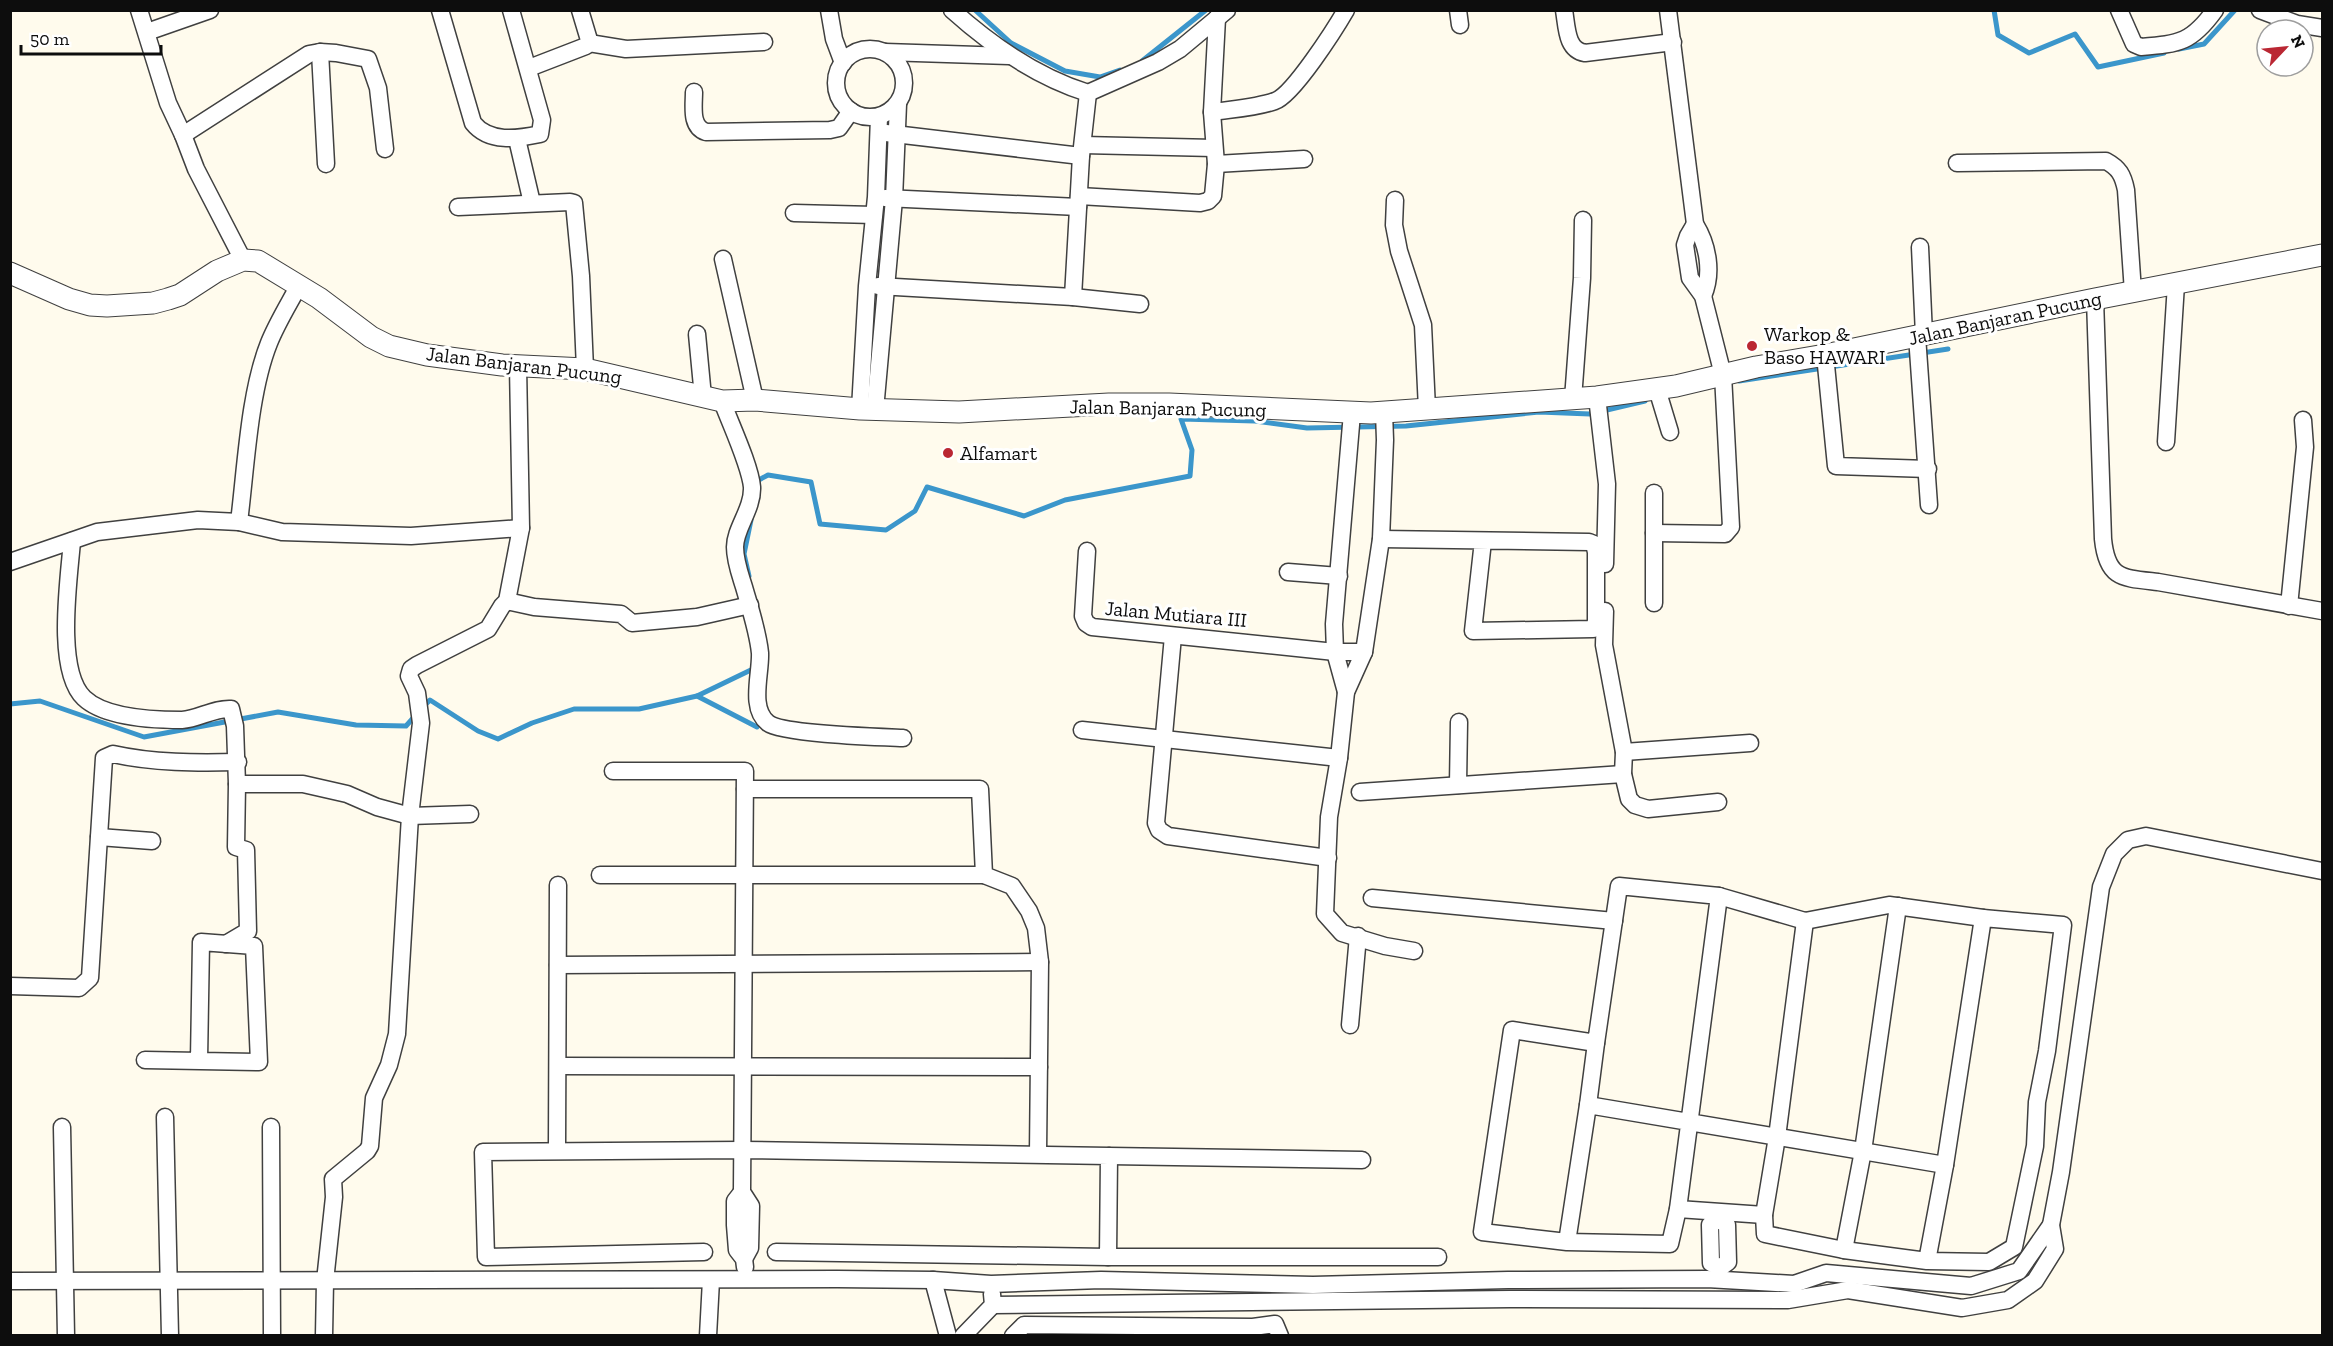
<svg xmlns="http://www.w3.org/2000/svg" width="2333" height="1346" font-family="'Zilla Slab',serif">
  <rect width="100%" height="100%" fill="#fffbed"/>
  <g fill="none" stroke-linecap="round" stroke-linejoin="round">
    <!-- stream -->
    <g stroke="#3b96cb" stroke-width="5">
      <path d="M975,10L1011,43L1065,71L1100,77L1120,70"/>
      <path d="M1994,10L1998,35L2029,53L2075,34L2098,67L2164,53"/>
      <path d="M2179,49L2204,44L2235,10"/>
      <path d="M1142,61L1206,10"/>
      <path d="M1739,381L1948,349"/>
      <path d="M757,484V481L768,475L811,482L820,524L886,530L915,511L927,487L1024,516L1065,500L1190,476L1192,450L1181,419L1255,421L1307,428L1406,426L1539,412L1590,414L1645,401"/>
      <path d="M749,576L744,554L751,520"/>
      <path d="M697,696L755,668"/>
      <path d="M10,704L40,701L144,737L278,712L356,725L406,726L414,717"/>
      <path d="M425,705L430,700L478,731L498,739L532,723L574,709H639L697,696L757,727"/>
    </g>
    <defs>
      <g id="minor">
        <path d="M139,10L168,103L183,135L196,169L243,260"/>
        <path d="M440,10L473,123C489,143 517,139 540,134L542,120L511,10"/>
        <path d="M829,10L834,39L843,63"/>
        <path d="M952,10C992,46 1037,77 1088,93L1158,62L1180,49L1227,10"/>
        <path d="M1458,10L1460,25"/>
        <path d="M1564,10C1567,27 1566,50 1585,53L1673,42"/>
        <path d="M1668,10L1695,224C1708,245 1713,273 1703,296"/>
        <path d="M2119,10L2134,44L2141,47C2180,44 2192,42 2215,10"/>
        <path d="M2260,10L2297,24L2322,28"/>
        <path d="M147,32L210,10"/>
        <path d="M589,43L626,49L764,42"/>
        <circle cx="870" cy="83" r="34"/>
        <path d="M320,52L326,164"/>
        <path d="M885,52L1009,56"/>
        <path d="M529,68L586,46L589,40L580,10"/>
        <path d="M694,92C694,106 690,127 706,132L830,130L839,128L851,111"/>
        <path d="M1212,112C1232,109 1256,108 1275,101C1293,95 1335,29 1346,10"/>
        <path d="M886,133L1081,156"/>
        <path d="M183,135L309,54L320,52L336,53L368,59L378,88L385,149"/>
        <path d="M517,139L532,203"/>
        <path d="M1083,145L1214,148"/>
        <path d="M1957,163L2106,161C2119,168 2123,175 2126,190L2133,292"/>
        <path d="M1216,164L1304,159"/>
        <path d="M1079,196L1200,203L1208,201L1213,196L1216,164L1212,112L1217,18"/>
        <path d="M885,198L1078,207"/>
        <path d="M1395,200L1394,225L1399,251L1423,325L1427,409"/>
        <path d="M458,207L570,202L574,203L581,276L585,369"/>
        <path d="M794,213L874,215"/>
        <path d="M1920,247L1924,335"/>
        <path d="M723,259L755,400"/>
        <path d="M878,286L1073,297L1140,304"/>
        <path d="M1073,297L1081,156L1088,93"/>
        <path d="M2095,299L2103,539C2107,579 2122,578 2158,582L2322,611"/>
        <path d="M697,334L703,397"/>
        <path d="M1917,336L1929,505"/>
        <path d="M1825,355L1836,466L1928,469"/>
        <path d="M1657,389L1670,432"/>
        <path d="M1597,397L1607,484L1605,564"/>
        <path d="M1573,399L1582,278L1583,220"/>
        <path d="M722,401C730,423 750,465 752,487C753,509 735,528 735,547C735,561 740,574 744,587C750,608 758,632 760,653C761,674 749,708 768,723C782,734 880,737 903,738"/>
        <path d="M860,409L867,286L876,197L879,117"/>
        <path d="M875,410L894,199L898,104"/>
        <path d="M1384,412L1385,440L1381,539L1364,652L1346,692L1339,758L1329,817L1325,914L1342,933L1385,946L1414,951"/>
        <path d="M2166,442L2176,284"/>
        <path d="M1654,493V603"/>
        <path d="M239,522C246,467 249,393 269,343C277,323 289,304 299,285"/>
        <path d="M1654,533L1725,534L1731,527L1723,375L1703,296L1690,278L1685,245L1688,236L1695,224"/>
        <path d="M1381,539L1589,542L1594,544L1596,552V622L1593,629L1473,631L1483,541"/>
        <path d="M72,541C69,579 55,670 84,698C105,718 155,720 182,720C199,719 213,708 231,709L235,726L237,784H303L347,794L377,807L410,816L470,814"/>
        <path d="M1087,551L1083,616L1086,623L1092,627L1335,652H1364"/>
        <path d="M10,562L97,532L198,520L239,522L282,532L411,536L521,528"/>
        <path d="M1288,572L1339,576"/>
        <path d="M507,601L534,607L621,614L632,623L697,617L750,605"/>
        <path d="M2289,606L2305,447L2303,420"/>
        <path d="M1605,611L1604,645L1624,752L1623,774L1629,799L1635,805L1648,809L1718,802"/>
        <path d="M1173,636L1156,823L1159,830L1168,836L1328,858"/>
        <path d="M1346,692L1335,652L1334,624L1352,413"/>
        <path d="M1082,730L1339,758"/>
        <path d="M1624,752L1750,743"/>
        <path d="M613,771H745L742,1192L751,1206L750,1248L744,1259"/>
        <path d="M1458,785L1459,722"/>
        <path d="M745,789H980L984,875L1012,886L1029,911L1036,928L1040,962L1038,1154"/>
        <path d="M1360,792L1623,774"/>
        <path d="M99,837L152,841"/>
        <path d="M600,875H984"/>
        <path d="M1719,896L1805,921L1889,905L1983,918"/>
        <path d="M1372,898L1614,921"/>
        <path d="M1805,921L1777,1137L1764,1215L1765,1234L1844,1250L1927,1261L1989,1262L2014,1247L2035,1146L2037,1102L2047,1051L2063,925L1983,918L1945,1165L1927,1261"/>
        <path d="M226,944L248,931L246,850L236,847L237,784"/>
        <path d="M558,965L1040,962"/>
        <path d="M10,986L79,988L90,978L104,758L113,754C153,763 197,763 238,762"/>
        <path d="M1350,1025L1358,936"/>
        <path d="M145,1060L259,1062L254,946L201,942L199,1060"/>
        <path d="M558,1066L1039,1067"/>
        <path d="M1588,1105L1596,1043"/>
        <path d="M165,1117L170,1336"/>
        <path d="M62,1127L66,1336"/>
        <path d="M271,1127L272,1336"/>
        <path d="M557,1150L558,885"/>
        <path d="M1109,1156L1362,1160"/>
        <path d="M742,1192L735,1201V1225L737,1250L744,1259L745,1267"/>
        <path d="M1678,1209L1764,1215"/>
        <path d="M1718,1219L1710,1225L1711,1263L1720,1268"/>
        <path d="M1718,1219L1727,1225L1728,1262L1720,1268"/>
        <path d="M1567,1242L1482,1232L1512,1030L1596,1043L1619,886L1719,896L1678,1209L1670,1244L1567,1242L1588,1105C1707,1125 1826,1145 1945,1165"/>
        <path d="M1844,1250L1863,1151L1898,906"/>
        <path d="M704,1252L486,1257L483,1152L742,1150L1109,1156L1108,1257L776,1252"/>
        <path d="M1108,1257H1438"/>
        <path d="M933,1280L948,1336"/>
        <path d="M10,1281L837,1279L933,1280L991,1284L1101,1280L1313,1285L1508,1280L1707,1279L1794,1284L1826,1273L1971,1286L2019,1271L2051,1225"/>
        <path d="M993,1305L1510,1299L1788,1300L1848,1290L1962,1308L2008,1300L2035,1281L2055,1249L2051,1225L2061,1172L2101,887L2114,854L2128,840L2146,836L2322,871"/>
        <path d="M324,1336L325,1281L334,1197L333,1179L367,1151L370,1146L374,1098L389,1065L397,1034L410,816L421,723L417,693L409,676L411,669L417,665L488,629L502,606L507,601L521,528L518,366"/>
        <path d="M708,1336L711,1280"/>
        <path d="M963,1336L993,1305L992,1294"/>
        <path d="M1013,1336L1024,1325L1253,1327L1275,1324L1280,1336"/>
      </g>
      <path id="tertiary" d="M10,273L69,299L90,305L107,306L153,303L168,299L180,295L217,271L243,260L258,261L319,298L371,337L389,346L427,355L502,365L585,369L722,401L755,400L860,409L959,412L1109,404H1169L1371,413L1597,397L1676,386L1756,367L1825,355L2095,299L2322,255"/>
    </defs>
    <!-- minor casing -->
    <use href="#minor" stroke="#404040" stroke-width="19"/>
    <!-- tertiary casing -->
    <use href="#tertiary" stroke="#404040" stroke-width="23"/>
    <!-- minor -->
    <use href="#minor" stroke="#fff" stroke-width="16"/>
    <!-- tertiary -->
    <use href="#tertiary" stroke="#fff" stroke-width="21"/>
  </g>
  <!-- markers -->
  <g fill="#ba2733" stroke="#fff" stroke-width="2">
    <circle cx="1752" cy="346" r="6"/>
    <circle cx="948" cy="453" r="6"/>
  </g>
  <g text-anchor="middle" stroke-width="6" stroke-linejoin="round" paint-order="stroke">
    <!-- street labels -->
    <g font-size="20" fill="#0d0d0d" stroke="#fff">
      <text transform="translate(2005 318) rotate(-12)" y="7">Jalan Banjaran Pucung</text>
      <text transform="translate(524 365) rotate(7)" y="7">Jalan Banjaran Pucung</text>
      <text transform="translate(1168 408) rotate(1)" y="7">Jalan Banjaran Pucung</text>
      <text transform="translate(1176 614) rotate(5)" y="7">Jalan Mutiara III</text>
    </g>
    <!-- poi labels -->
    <g font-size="20" fill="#0d0d0d" stroke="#fff" text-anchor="start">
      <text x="1764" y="341">Warkop &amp;<tspan x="1764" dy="23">Baso HAWARI</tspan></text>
      <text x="960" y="460">Alfamart</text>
    </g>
  </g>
  <!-- border -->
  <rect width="2333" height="1346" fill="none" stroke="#0d0d0d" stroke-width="24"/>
  <!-- north arrow -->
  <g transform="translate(2285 48) rotate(64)"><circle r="28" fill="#ffffff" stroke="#9e9e9e" stroke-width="1.5"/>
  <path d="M0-4.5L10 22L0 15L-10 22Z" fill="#ba2733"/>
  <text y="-9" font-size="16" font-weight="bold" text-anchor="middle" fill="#0d0d0d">N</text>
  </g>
  <!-- scale -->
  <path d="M21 45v9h140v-9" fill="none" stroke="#0d0d0d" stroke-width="3"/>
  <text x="30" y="45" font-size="18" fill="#0d0d0d" stroke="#ffffff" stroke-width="4.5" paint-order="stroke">50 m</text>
</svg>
